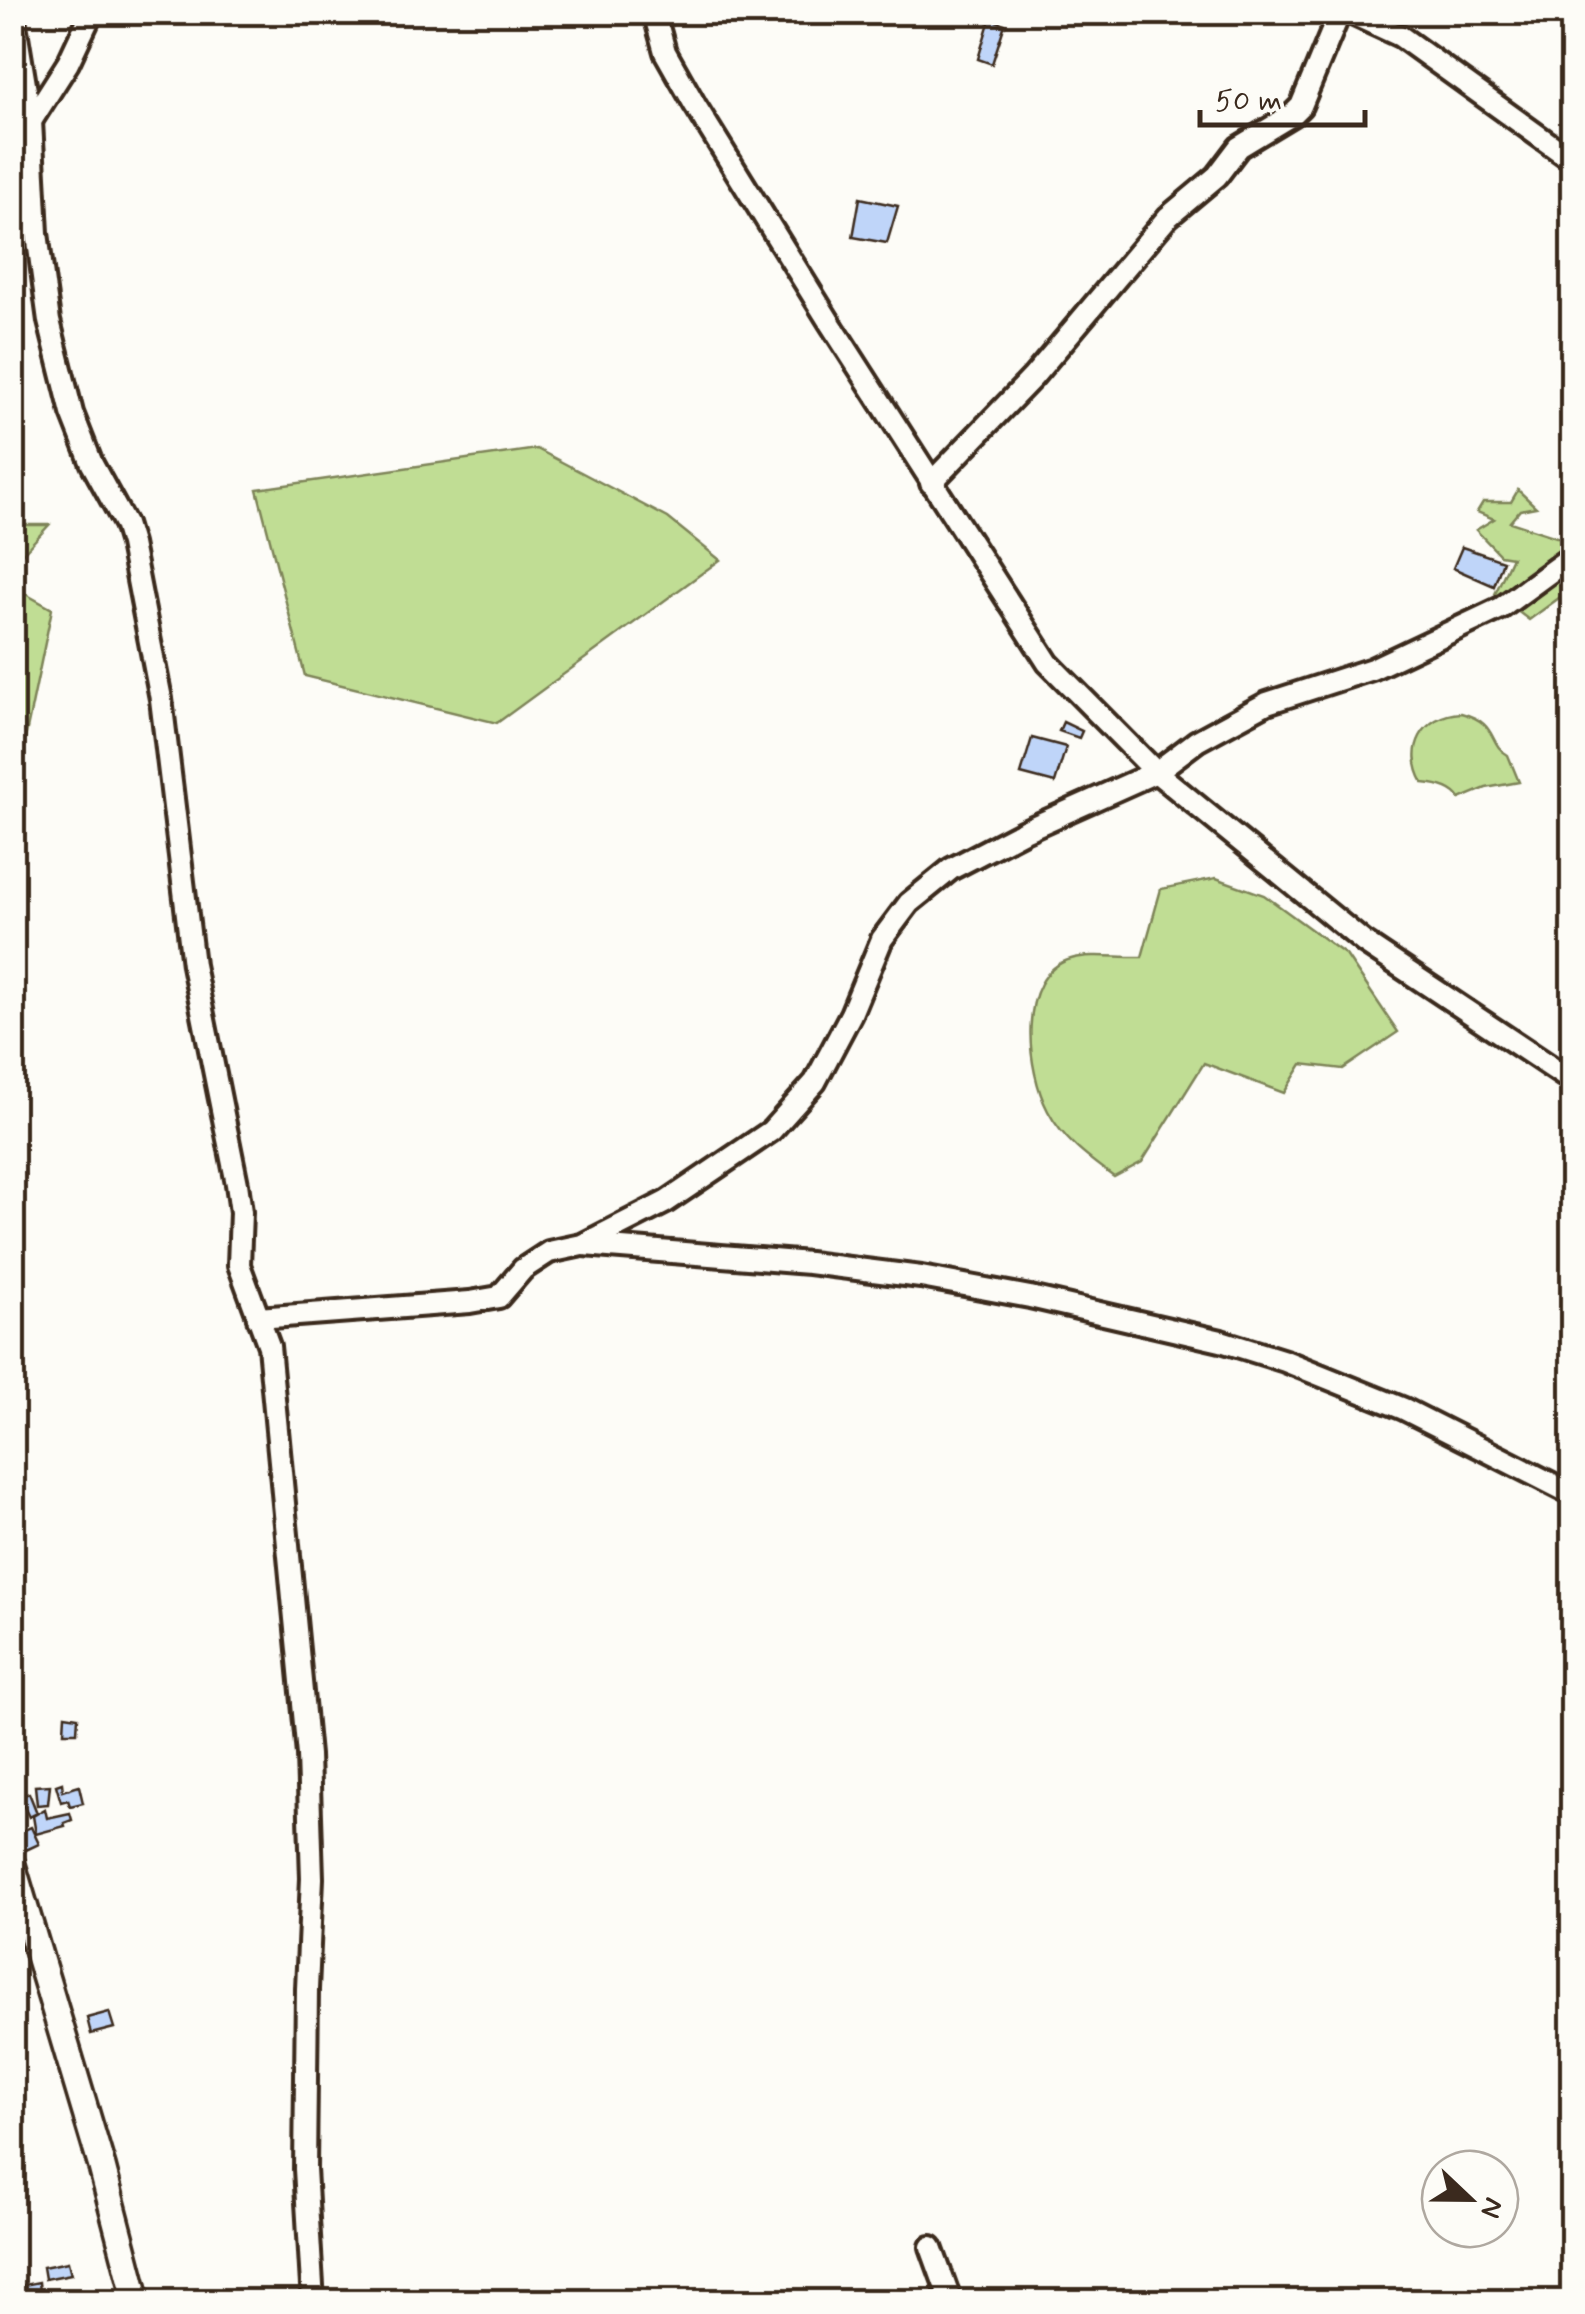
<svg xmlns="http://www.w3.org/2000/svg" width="1585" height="2314" font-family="Mynerve,sans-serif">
  <rect width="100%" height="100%" fill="#fdfcf7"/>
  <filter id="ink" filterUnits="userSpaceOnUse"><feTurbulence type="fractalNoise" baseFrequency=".01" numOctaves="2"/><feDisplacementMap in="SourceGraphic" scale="20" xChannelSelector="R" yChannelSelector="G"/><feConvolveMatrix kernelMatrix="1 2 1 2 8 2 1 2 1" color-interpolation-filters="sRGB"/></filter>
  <g filter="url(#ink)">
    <!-- green -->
    <g fill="#c0dd94" stroke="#7e8459" stroke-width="2.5">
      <path d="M537,449L668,518L720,560L497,723L305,676L257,489Z"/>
      <path d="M1518,490L1536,507L1520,510L1510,522L1572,542V583L1563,595L1529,620L1495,594L1512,557L1500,555L1476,530L1494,519L1477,512L1483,502H1511Z"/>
      <path d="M13,525H49L13,564L12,525Z"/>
      <path d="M13,587L52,609L13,797H12Z"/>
      <path d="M1461,713C1499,723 1487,743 1508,755L1519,782L1486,788L1460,799C1453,787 1436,784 1423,783C1404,749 1422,715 1461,713Z"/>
      <path d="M1216,878L1264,895L1346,955L1398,1032L1343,1069L1302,1064L1284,1093L1204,1063L1142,1162L1114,1177C1088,1158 1063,1140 1048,1111C1027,1072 1015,975 1071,959C1091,953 1120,958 1142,957L1161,889Z"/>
    </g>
    <!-- building -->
    <g fill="#bfd5f9" stroke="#3b2a1e" stroke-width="2.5">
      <path d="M990,19L1005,24L992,64L978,59Z"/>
      <path d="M860,198L898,206L887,243L853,237Z"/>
      <path d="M1462,547L1503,561L1494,586L1453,568Z"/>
      <path d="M1063,722L1082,731L1079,738L1059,731Z"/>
      <path d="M1032,738L1066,747L1055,783L1021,774Z"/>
      <path d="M65,1715L78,1717L77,1732H64Z"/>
      <path d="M62,1783L63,1791L79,1786L83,1803L70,1806L68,1800L61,1802L56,1785Z"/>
      <path d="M50,1785L48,1804L37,1805L35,1786Z"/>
      <path d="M29,1793L37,1813L29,1817L19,1797Z"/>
      <path d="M45,1809L47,1818L70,1813L72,1820L64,1823L65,1826L36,1834L33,1816Z"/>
      <path d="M31,1827L39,1844L26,1850L17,1833Z"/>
      <path d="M109,2012L114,2028L91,2034L87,2018Z"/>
      <path d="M68,2262L71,2274L45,2279L43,2267Z"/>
      <path d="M39,2282L41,2302H27L24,2285Z"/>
    </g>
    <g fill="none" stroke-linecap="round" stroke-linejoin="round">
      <defs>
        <g id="minor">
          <path d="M13,12L31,121L37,233L49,321L72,413L92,464L125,524L131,544L161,699L193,965L237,1184L241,1212L239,1265L269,1346L308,1755L312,1878L307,1989L305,2169L313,2302"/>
          <path d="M654,12L665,52L695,105L830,323L1048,663L1156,772L1365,943L1572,1081"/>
          <path d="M1348,12L1400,36L1572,160"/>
          <path d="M31,121L68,63L92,12"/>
          <path d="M931,483L1033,377L1168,217L1217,176L1239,147L1292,115L1301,106L1340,12"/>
          <path d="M584,1245L809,1263L921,1277L1030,1297L1221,1341L1285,1361L1404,1409L1572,1494"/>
          <path d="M258,1318L470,1302L499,1297L523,1269L549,1252L582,1245L666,1202L771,1131L815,1082L851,1014L882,939L909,903L951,869L1024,831L1156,772L1197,741L1267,703L1372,669L1501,608L1572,556"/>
          <path d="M931,2247L951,2302"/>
        </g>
        <path id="tertiary" d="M12,1865L102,2167L137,2302"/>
      </defs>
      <!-- minor casing -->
      <use href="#minor" stroke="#3b2a1e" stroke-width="28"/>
      <!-- tertiary casing -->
      <use href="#tertiary" stroke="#3b2a1e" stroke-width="32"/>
      <!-- minor -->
      <use href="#minor" stroke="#fdfcf7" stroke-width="20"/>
      <!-- tertiary -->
      <use href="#tertiary" stroke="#fdfcf7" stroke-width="25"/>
    </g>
  </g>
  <!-- margin -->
  <rect width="1585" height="2314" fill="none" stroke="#fdfcf7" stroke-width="50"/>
  <rect x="25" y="25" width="1535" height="2264" fill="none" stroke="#3b2a1e" stroke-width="4" filter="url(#ink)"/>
  <!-- north arrow -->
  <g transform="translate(1470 2199) rotate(112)"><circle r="48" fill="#fdfcf7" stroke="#afa8a0" stroke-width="2.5"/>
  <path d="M0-8L18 38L0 25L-18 38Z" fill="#3b2a1e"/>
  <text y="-15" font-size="28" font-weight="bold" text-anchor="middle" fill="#3b2a1e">N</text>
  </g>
  <!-- scale -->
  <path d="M1200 110v15h165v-15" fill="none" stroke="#3b2a1e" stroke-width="5"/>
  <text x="1215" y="110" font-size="30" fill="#3b2a1e" stroke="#fdfcf7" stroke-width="8" paint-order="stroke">50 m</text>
</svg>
